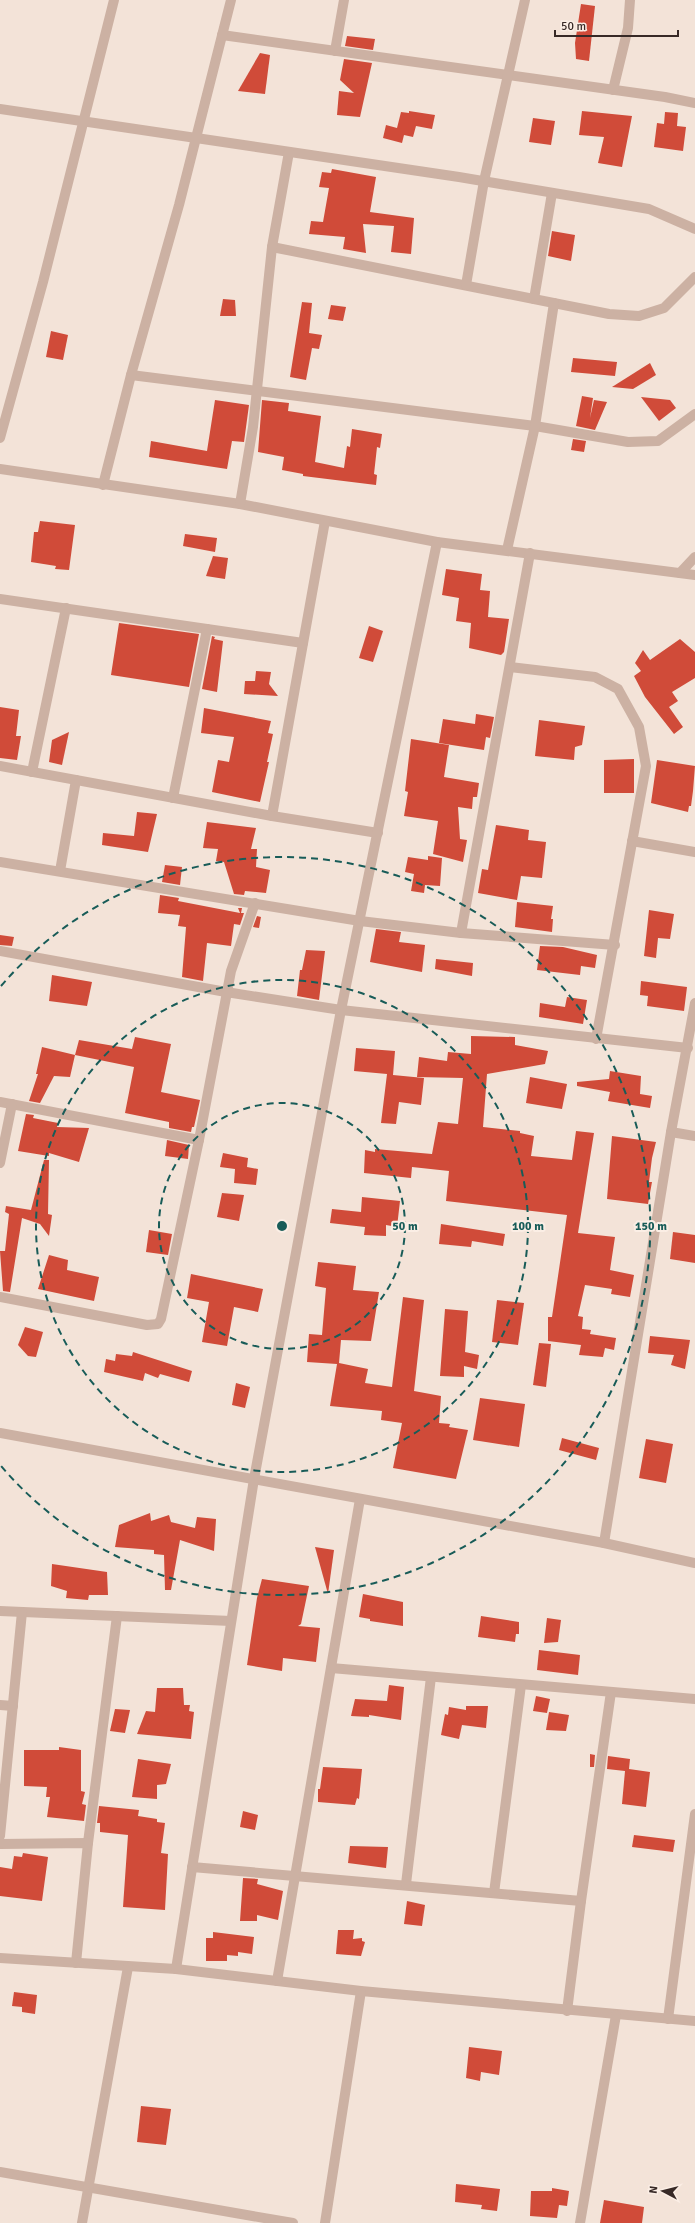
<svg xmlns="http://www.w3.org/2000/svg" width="695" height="2223" font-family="Signika,sans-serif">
  <rect width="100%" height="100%" fill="#f3e3d8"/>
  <!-- building -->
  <g fill="#d04b39">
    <path d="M581,4L595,6L589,61L576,59L575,43Z"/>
    <path d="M347,36L375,39L373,50L345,46Z"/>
    <path d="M260,53L270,55L265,94L238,91Z"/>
    <path d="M344,59L372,63L360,117L337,115L339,91L354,93L340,80Z"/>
    <path d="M409,111L435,115L432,129L416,126L413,137L404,135L402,143L383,138L386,125L397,128L401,112L409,113Z"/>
    <path d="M582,111L632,116L622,167L598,163L604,137L579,135Z"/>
    <path d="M665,112L678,113L677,126L686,127L683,151L654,147L657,123L664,124Z"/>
    <path d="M533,118L555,121L551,145L529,142Z"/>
    <path d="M332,169L376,177L370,212L414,218L411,254L391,252L394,226L363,224L366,253L343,249L345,237L309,234L311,221L323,222L329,188L319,187L322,172L331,173Z"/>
    <path d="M552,231L575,235L571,261L548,256Z"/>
    <path d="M223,299L235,300L236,316H220Z"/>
    <path d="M302,302L312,303L309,333L322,335L319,349L312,348L306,380L290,377Z"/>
    <path d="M331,305L346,307L343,321L328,319Z"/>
    <path d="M51,331L68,335L63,360L46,357Z"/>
    <path d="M573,358L617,362L615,376L571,372Z"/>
    <path d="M650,363L656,375L633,389L612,387Z"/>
    <path d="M582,396L593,398L590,418L594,400L607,402L595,430L576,426Z"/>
    <path d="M641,397L670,400L676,408L659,421Z"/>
    <path d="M215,400L249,405L244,442L232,441L227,469L149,457L151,441L207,451Z"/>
    <path d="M262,400L289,403L288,411L321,416L315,462L344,468L347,446L350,447L352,429L382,434L380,448L377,447L374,474L377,475L376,485L303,476V474L282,470L284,457L258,452Z"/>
    <path d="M573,439L586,441L584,452L571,450Z"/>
    <path d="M40,521L75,525L69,570L55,569L56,566L31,562L34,532H38Z"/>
    <path d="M185,534L217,538L215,552L183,546Z"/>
    <path d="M213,556L228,558L225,579L206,576Z"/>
    <path d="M446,569L482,574L480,590L490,591L488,617L509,619L504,652L501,655L469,648L471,623L456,621L459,598L442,595Z"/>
    <path d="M119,623L199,634L189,687L111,675Z"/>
    <path d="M369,626L383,631L373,662L359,658Z"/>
    <path d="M212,636L215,637L214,639L223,641L217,692L202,689Z"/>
    <path d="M680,639L695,652V678L672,692L678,701L669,707L683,727L674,734L645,697L634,676L641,671L635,663L643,650L650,660Z"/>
    <path d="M256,671L271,672L269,684L278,696L244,694L245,681H255Z"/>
    <path d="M0,707L19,710L16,736H21L17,760L0,758Z"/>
    <path d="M204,708L271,721L268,733L273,734L267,762H269L260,802L212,792L218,760L229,762L234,737L201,733Z"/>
    <path d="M476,714L494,717L490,738L486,737L484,750L439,743L443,719L475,724Z"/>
    <path d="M539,720L585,726L582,745L575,747L574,760L535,756Z"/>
    <path d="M69,732L62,765L49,762L52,740Z"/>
    <path d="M411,739L449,745L444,777L479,783L477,797H473L472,809L458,807L460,839L467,840L463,862L433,854L438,821L404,816L408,792L405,791Z"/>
    <path d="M634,759V793H604V760Z"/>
    <path d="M657,760L695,766L693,791L691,806H689L688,812L651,803Z"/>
    <path d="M137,812L157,814L148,852L102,845L103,833L134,836Z"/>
    <path d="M207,822L256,828L251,849H257L256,867L270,870L266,893L245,891L244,895L234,894L224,862L216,861L218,849L203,848Z"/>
    <path d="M496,825L529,830L528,840L546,842L542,878L521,876L517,900L478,893L482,869L488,870Z"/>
    <path d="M428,856L442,858L440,886L425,885L424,893L411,891L414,874L405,872L408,857L428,860Z"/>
    <path d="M165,865L182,867L180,885L162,882Z"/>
    <path d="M160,895L179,898L178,901L240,913L238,908H242L241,913H244L240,925L234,924L231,946L207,943L203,981L182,977L186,927L178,926L180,915L158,913Z"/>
    <path d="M517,902L553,906L551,919H553L552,932L515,927Z"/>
    <path d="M649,910L674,914L670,939L658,938L656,958L644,956Z"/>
    <path d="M257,916L261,917L259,928L253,927Z"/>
    <path d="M376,929L401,932L399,942L425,945L422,972L370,962Z"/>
    <path d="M0,935L14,937L12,946L0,945Z"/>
    <path d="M540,946L563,947L597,955L595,968L581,966L580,975L537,970Z"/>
    <path d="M306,950L325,951L319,1000L297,996L300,970H302Z"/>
    <path d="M436,959L473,963L472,976L435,969Z"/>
    <path d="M52,975L92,982L87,1006L49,1001Z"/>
    <path d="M641,981L687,987L684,1011L647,1006L648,996L640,995Z"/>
    <path d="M567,997L587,1000L583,1024L539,1017L540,1003L565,1007Z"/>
    <path d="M471,1036L515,1037V1045L548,1051L545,1064L487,1074L483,1127L520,1131V1133L534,1136L531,1156L572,1160L576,1131L594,1133L578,1233L615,1237L610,1270L634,1275L630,1297L611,1294L612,1289L585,1285L578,1316L583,1317L582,1329L591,1330L590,1334L616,1338L614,1350L605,1348L603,1357L579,1355L581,1345L548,1341V1317H552L567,1215L446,1201L449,1171L412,1167L411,1178L364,1173L365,1150L375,1152V1149L432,1154L438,1122L458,1124L463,1078L417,1077L419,1057L447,1061L448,1052L471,1054Z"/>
    <path d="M135,1037L171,1044L161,1092L200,1100L194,1127H192L191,1132L169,1128V1122L125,1113L134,1067L75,1055L79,1040L132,1049Z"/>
    <path d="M42,1047L75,1055L70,1077L54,1076L40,1103L29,1101L38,1074H36Z"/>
    <path d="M356,1048L395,1051L393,1075L424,1078L421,1105L399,1102L396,1124L381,1123L387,1074L354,1071Z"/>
    <path d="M610,1071L641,1076L640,1094L652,1096L650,1108L608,1101L610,1092L577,1086V1082L609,1079Z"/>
    <path d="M530,1077L567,1084L562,1109L526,1103Z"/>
    <path d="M26,1114L34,1115L33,1118L58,1123L57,1127L89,1128L79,1162L49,1153V1156L18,1151Z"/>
    <path d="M612,1136L656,1142L652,1158L649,1182H652L648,1204L607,1199Z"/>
    <path d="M167,1140L189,1145L188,1159L165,1156Z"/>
    <path d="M223,1153L248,1158L247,1167L258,1169L256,1185L234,1183L235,1169L220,1167Z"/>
    <path d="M44,1160H49L48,1214L52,1215L49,1236L40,1224L22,1218L10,1292L3,1291L0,1251H5L9,1214L5,1212L6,1206L31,1210Z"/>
    <path d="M222,1193L244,1195L239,1221L217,1217Z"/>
    <path d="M362,1197L400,1201L397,1227L386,1225V1236L364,1235L365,1227L330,1223L332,1209L361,1212Z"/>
    <path d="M441,1224L505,1234L503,1246L472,1241L471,1247L439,1244Z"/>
    <path d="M149,1230L172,1234L168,1255L146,1252Z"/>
    <path d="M673,1232L695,1235V1263L670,1259Z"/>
    <path d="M49,1255L68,1260L67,1270L99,1277L94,1301L38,1289Z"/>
    <path d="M318,1262L356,1266L353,1290L379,1292L371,1341L341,1340L339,1363L368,1369L365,1383L392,1387L403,1297L424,1300L414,1391L441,1396L439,1423L450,1424L449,1427L468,1430L456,1479L393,1468L402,1423L381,1420L382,1411L330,1406L337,1364L307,1362L309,1334L322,1335L326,1288L315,1286Z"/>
    <path d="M191,1274L263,1289L258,1312L234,1307L227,1346L202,1342L209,1302L187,1298Z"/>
    <path d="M497,1300L524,1303L518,1345L492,1342Z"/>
    <path d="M445,1309L468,1311L465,1352L479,1355L477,1369L464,1366V1377L440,1376Z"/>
    <path d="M25,1327L43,1332L36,1357L28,1356L18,1345Z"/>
    <path d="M650,1336L690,1340L685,1369L671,1365L674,1355L648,1353Z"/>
    <path d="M539,1343L551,1344L546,1387L533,1385Z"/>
    <path d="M133,1352L192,1371L189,1382L160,1374L158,1378L145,1373L143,1381L104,1372L106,1359L115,1361L116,1354L132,1356Z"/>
    <path d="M236,1383L250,1387L245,1408L232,1405Z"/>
    <path d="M480,1398L525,1404L519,1447L473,1440Z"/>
    <path d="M562,1438L599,1448L596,1460L559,1450Z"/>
    <path d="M646,1439L673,1444L666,1483L639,1478Z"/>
    <path d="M150,1513L151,1521L169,1515L171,1522L195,1528L197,1517L216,1519L214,1551L180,1540L171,1590H165L164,1555L154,1554V1550L115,1547L119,1525Z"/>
    <path d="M315,1547L334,1550L328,1594Z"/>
    <path d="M52,1564L107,1572L108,1595H89L88,1600L66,1598L67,1591L51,1586Z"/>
    <path d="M262,1579L309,1586L301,1624L298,1626L320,1628L316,1662L283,1658L282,1671L247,1665L257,1598Z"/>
    <path d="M363,1594L403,1602V1626L370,1621V1619L359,1617Z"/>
    <path d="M481,1616L519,1622V1634H516L515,1642L478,1637Z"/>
    <path d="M547,1618L561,1620L558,1642L544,1643Z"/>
    <path d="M539,1650L580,1655L578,1675L537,1670Z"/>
    <path d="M389,1685L404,1687L401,1720L369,1715V1717L351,1716L355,1699L387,1701Z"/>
    <path d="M157,1688H183L184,1705H190L189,1711L194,1712L191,1739L137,1734L146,1711L155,1712Z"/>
    <path d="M536,1696L550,1699L547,1713L533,1711Z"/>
    <path d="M466,1706H488L486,1728L462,1725L459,1739L441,1735L445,1714L448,1715L449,1707L466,1710Z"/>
    <path d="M115,1709L130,1710L125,1733L110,1731Z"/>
    <path d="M549,1712L569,1715L566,1731L546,1730Z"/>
    <path d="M59,1747L81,1750V1791L85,1792L82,1804L86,1805L84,1821L47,1817L50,1797H46L47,1787L24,1786V1750H59Z"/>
    <path d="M590,1754L595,1755L594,1767H590Z"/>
    <path d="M608,1756L630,1759L629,1769L650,1772L646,1807L622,1804L625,1771L607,1769Z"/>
    <path d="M138,1759L171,1764L166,1784L157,1785V1799L132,1797Z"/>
    <path d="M323,1767L362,1769L359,1799L357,1798L355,1805L318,1802V1789H320Z"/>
    <path d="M99,1806L139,1810L138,1816L157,1819V1822L165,1823L161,1853L168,1854L165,1910L123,1907L128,1835L100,1832V1823H97Z"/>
    <path d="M243,1811L258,1815L255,1830L240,1827Z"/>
    <path d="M634,1835L675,1840L673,1852L632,1847Z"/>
    <path d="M350,1846L388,1847L386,1868L348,1863Z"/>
    <path d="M23,1853L48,1857L42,1901L0,1896V1867L12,1869L14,1856L22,1857Z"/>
    <path d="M243,1878L258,1879L257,1884L283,1891L278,1920L257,1915V1921H240Z"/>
    <path d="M407,1901L425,1905L422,1926L404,1924Z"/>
    <path d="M338,1930H354L353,1939L362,1938V1941L365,1942L361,1956L336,1954Z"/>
    <path d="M213,1932L254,1937L252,1954L238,1952V1956L227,1955V1961H206V1938H213Z"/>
    <path d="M14,1992L37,1995L35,2014L22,2012V2007L12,2006Z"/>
    <path d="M469,2047L502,2051L499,2075L481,2072L480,2081L466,2078Z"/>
    <path d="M141,2106L171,2109L166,2145L137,2142Z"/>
    <path d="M456,2184L500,2189L497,2211L481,2209L482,2205L455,2202Z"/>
    <path d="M552,2188L569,2191L567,2206L559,2205L557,2218L530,2216L531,2191H552Z"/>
    <path d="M604,2200L644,2207L642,2223H600Z"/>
  </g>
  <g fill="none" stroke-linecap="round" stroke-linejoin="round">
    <!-- minor -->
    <g stroke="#ccb1a3" stroke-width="10">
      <path d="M222,35L665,97L695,103"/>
      <path d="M335,51L344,0"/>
      <path d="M613,90L628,28L630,0"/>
      <path d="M0,109L459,177L649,209L695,229"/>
      <path d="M272,247L609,314L639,316L664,308L695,277"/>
      <path d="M466,285L484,181L525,0"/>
      <path d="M534,299L552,193"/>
      <path d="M131,375L535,426L628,442L658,441L695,414"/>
      <path d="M0,438L43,282L114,0"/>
      <path d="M0,469L240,504L437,542L695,575"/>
      <path d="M103,485L131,375L179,205L231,0"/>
      <path d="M240,504L253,427L272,247L289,152"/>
      <path d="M507,550L535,426L554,303"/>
      <path d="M680,573L695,557"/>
      <path d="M0,599L303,643"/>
      <path d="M510,667L595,677L618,689L639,727L646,766L596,1039"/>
      <path d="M0,766L272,816L325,521"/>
      <path d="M32,772L66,608"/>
      <path d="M173,798L207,629"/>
      <path d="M272,816L378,833"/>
      <path d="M632,841L695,852"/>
      <path d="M0,862L360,921L461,933L530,553"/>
      <path d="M60,871L76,780"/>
      <path d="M461,933L615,945"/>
      <path d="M0,951L226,992L341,1010L688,1048"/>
      <path d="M0,1102L199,1140"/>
      <path d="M671,1132L695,1136"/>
      <path d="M0,1163L12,1104"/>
      <path d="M0,1297L147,1325L158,1324L161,1319L199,1140L231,971L255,903"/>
      <path d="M0,1433L604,1543L695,1563"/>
      <path d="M604,1543L671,1132L695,1003"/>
      <path d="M0,1611L231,1621"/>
      <path d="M331,1668L695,1699"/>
      <path d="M0,1705L13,1706"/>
      <path d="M0,1836L22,1612"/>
      <path d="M88,1843L117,1616"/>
      <path d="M0,1844L88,1843L76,1963"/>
      <path d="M192,1867L581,1901L611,1692"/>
      <path d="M406,1884L431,1677"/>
      <path d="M494,1893L521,1685"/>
      <path d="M0,1958L176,1969L361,1991L695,2021"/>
      <path d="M176,1969L254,1479L341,1010L437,542"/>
      <path d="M277,1981L360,1499"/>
      <path d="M567,2011L581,1901"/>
      <path d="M668,2019L695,1814"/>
      <path d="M0,2172L293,2223"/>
      <path d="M82,2223L128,1967"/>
      <path d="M325,2223L361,1991"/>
      <path d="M580,2223L616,2015"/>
    </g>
  </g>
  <!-- distance rings -->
  <g fill="none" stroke="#185c58" stroke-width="2" stroke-dasharray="7 5">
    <circle cx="282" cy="1226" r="123"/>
    <circle cx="282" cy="1226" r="246"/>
    <path d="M1 986A369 369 0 1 1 1 1466"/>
  </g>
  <circle cx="282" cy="1226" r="6" fill="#185c58" stroke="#fbeee5" stroke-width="2"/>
  <g font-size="12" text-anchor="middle" font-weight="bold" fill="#185c58" stroke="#fbeee5" stroke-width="4" stroke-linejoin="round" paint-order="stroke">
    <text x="405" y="1230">50 m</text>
    <text x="528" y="1230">100 m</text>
    <text x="651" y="1230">150 m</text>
  </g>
  <!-- north arrow -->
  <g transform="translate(663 2191) rotate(277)" stroke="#fbeee5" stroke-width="3" paint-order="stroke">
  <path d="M0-3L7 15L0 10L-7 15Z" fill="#372926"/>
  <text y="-6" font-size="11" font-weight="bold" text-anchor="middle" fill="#372926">N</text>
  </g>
  <!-- scale -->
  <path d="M555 30v6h123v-6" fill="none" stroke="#372926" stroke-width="2"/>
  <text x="561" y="30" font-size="12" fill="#372926" stroke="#fbeee5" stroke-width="3" paint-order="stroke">50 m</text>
</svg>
